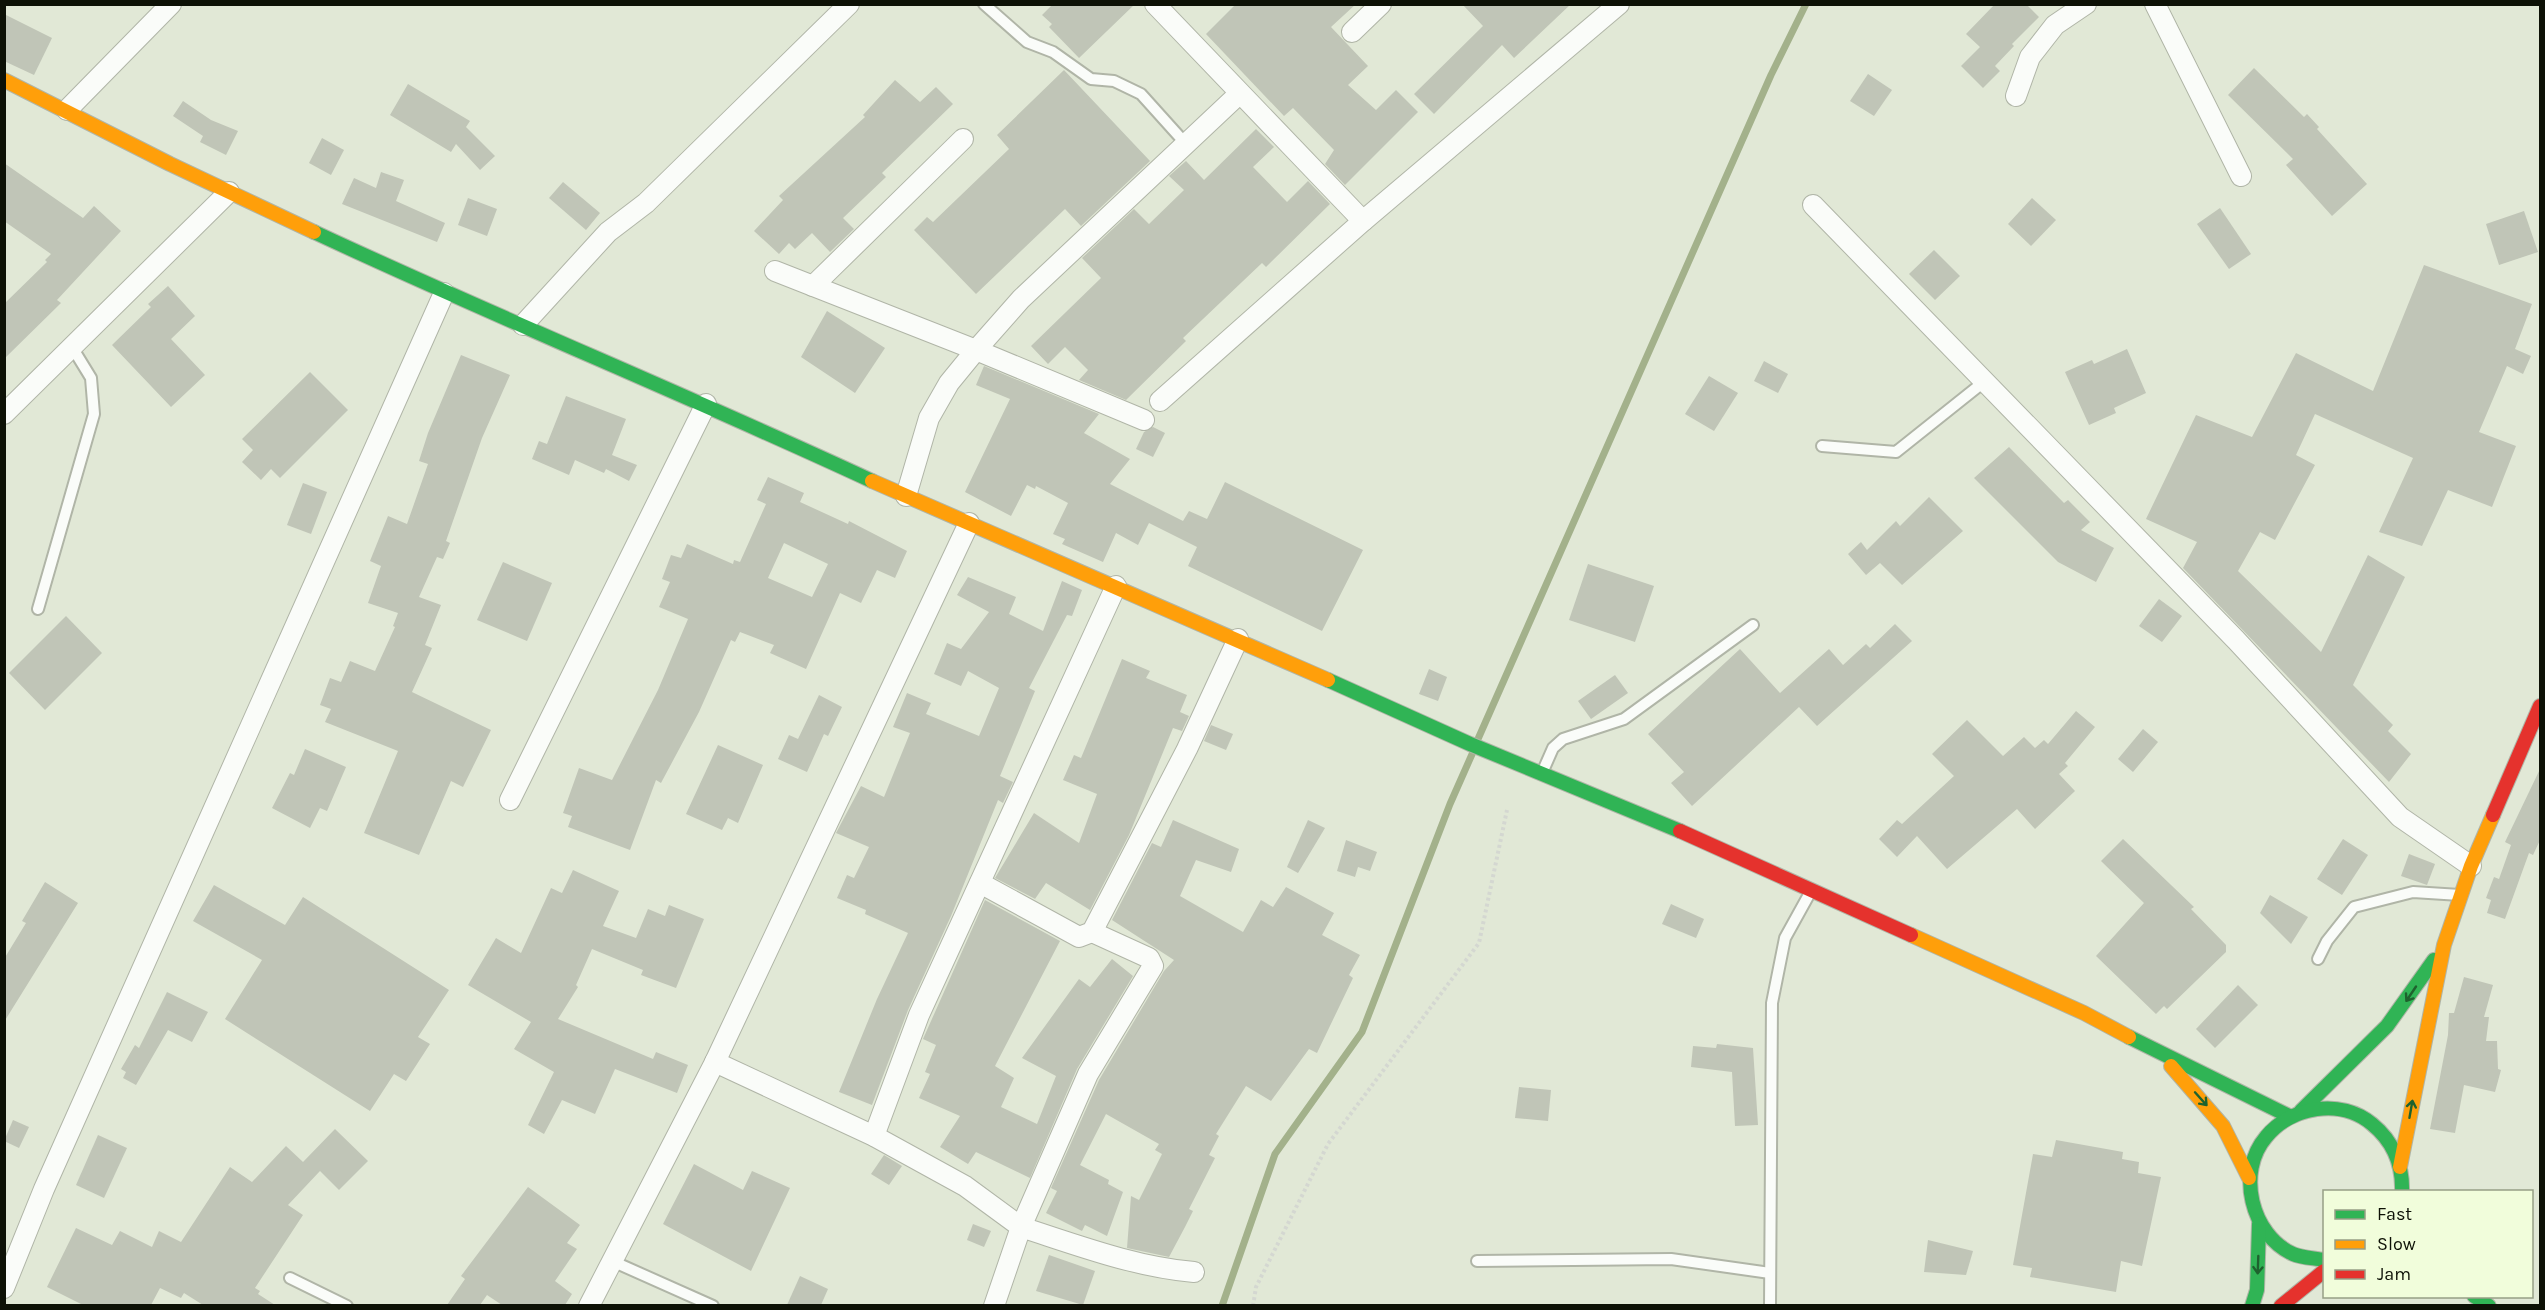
<svg xmlns="http://www.w3.org/2000/svg" width="2545" height="1310" font-family="Karla,sans-serif">
  <rect width="100%" height="100%" fill="#e1e8d6"/>
  <g fill="none" stroke-linecap="round" stroke-linejoin="round">
    <!-- stream -->
    <g stroke="#a3b18b" stroke-width="7">
      <path d="M1478,739L1771,75L1806,4"/>
      <path d="M1222,1306L1275,1154L1362,1032L1450,804L1473,752"/>
    </g>
  </g>
  <!-- building -->
  <g fill="#c0c5b7" fill-rule="evenodd">
    <path d="M1053,4H1135L1079,58L1049,27L1052,24L1042,15Z"/>
    <path d="M1236,4H1356L1331,27L1368,66L1348,85L1376,110L1396,90L1418,112L1345,185L1325,164L1334,150L1293,108L1284,116L1206,34Z"/>
    <path d="M1462,4H1571L1514,58L1502,45L1434,114L1414,94L1483,26Z"/>
    <path d="M1995,4H2026L2039,17L2012,44L2014,46L1995,66L2000,71L1983,88L1961,66L1980,47L1966,34Z"/>
    <path d="M4,14L52,38L34,75L4,61Z"/>
    <path d="M2254,68L2304,117L2307,114L2319,127L2317,129L2367,184L2332,216L2286,165L2293,159L2228,95Z"/>
    <path d="M1064,70L1150,161L1081,226L1065,209L976,294L914,230L927,217L933,222L1009,149L997,135Z"/>
    <path d="M1868,74L1892,90L1874,116L1850,101Z"/>
    <path d="M895,80L920,102L936,87L953,104L882,173L886,177L843,218L854,229L830,252L812,233L795,249L789,243L779,254L754,231L783,200L779,196L865,117L863,115Z"/>
    <path d="M408,84L470,121L466,127L495,156L480,170L456,144L451,152L390,115Z"/>
    <path d="M183,101L211,120L238,131L226,155L200,142L203,136L173,116Z"/>
    <path d="M1256,129L1274,147L1253,167L1287,202L1308,181L1330,204L1266,267L1262,263L1183,338L1186,341L1126,400L1079,380L1088,370L1065,347L1048,364L1031,346L1101,278L1082,258L1134,209L1149,224L1184,190L1169,176L1186,161L1204,180Z"/>
    <path d="M322,138L344,150L331,175L309,163Z"/>
    <path d="M4,163L83,218L94,206L121,231L57,300L61,303L4,359V304L47,262L45,260L51,254L4,221Z"/>
    <path d="M381,172L404,180L396,201L445,223L437,242L342,204L354,178L376,188Z"/>
    <path d="M563,182L600,213L586,230L549,198Z"/>
    <path d="M468,198L497,209L487,236L458,225Z"/>
    <path d="M2032,198L2056,220L2031,246L2008,224Z"/>
    <path d="M2220,208L2251,254L2229,269L2197,224Z"/>
    <path d="M2524,211L2538,252L2499,265L2486,224Z"/>
    <path d="M1934,250L1960,276L1935,300L1909,274Z"/>
    <path d="M2424,265L2532,304L2515,349L2531,356L2523,374L2507,366L2479,432L2516,446L2492,507L2448,490L2422,546L2379,532L2413,458L2315,414L2296,455L2315,465L2275,540L2260,532L2238,571L2321,652L2368,555L2405,577L2353,685L2393,725L2388,731L2411,754L2389,782L2183,568L2197,542L2146,519L2196,415L2252,437L2296,353L2373,391Z"/>
    <path d="M168,286L195,316L171,339L205,375L171,407L112,345L151,307L148,304Z"/>
    <path d="M827,311L885,348L855,393L801,357Z"/>
    <path d="M2127,349L2146,393L2114,408L2116,413L2089,425L2065,372L2092,360L2094,364Z"/>
    <path d="M461,355L510,375L482,438L446,541L450,543L443,559L437,557L419,597L441,605L425,645L432,648L412,692L491,730L463,787L451,781L419,855L364,833L398,751L325,722L331,709L320,705L330,678L341,682L350,661L375,671L395,627L393,626L398,613L368,603L381,566L370,561L388,516L407,524L428,464L419,461L428,433Z"/>
    <path d="M1764,361L1788,374L1778,393L1754,381Z"/>
    <path d="M984,366L1099,414L1084,433L1130,459L1110,484L1183,521L1189,511L1207,519L1225,482L1363,550L1322,631L1188,566L1197,547L1149,523L1138,545L1116,533L1103,562L1062,544L1065,539L1053,534L1068,503L1036,486L1035,489L1027,485L1011,516L965,492L1010,399L976,385Z"/>
    <path d="M310,372L348,410L280,478L271,469L261,480L242,462L253,450L242,439Z"/>
    <path d="M1709,376L1738,393L1714,431L1685,414Z"/>
    <path d="M566,396L626,419L612,455L637,465L629,481L606,469L604,473L575,460L569,475L532,459L539,441L547,444Z"/>
    <path d="M1153,427L1165,433L1153,457L1136,449L1144,432Z"/>
    <path d="M2009,447L2064,503L2068,500L2090,522L2081,530L2114,548L2096,582L2058,562L1974,478Z"/>
    <path d="M768,477L804,493L800,502L848,524L849,521L907,551L895,578L877,570L861,603L840,593L806,669L770,653L774,645L740,632L735,642L731,640L699,712L661,783L656,780L630,850L568,827L572,816L563,813L579,768L612,780L658,690L688,619L659,607L670,582L662,579L671,555L681,558L687,544L733,564L734,560L740,562L766,504L757,500ZM784,543L828,564L812,597L768,578Z"/>
    <path d="M303,483L327,492L311,534L287,525Z"/>
    <path d="M1929,497L1963,531L1902,585L1880,563L1866,575L1848,554L1861,542L1867,550L1896,521L1900,526Z"/>
    <path d="M503,562L552,583L527,641L477,620Z"/>
    <path d="M1588,564L1654,586L1635,642L1569,620Z"/>
    <path d="M968,577L1016,597L1009,614L1043,631L1062,581L1082,590L1072,616L1067,615L1029,688L1035,691L1000,776L1013,782L1003,803L998,800L951,916L908,1010L872,1105L839,1092L877,999L908,933L865,914L866,910L837,898L847,875L854,878L869,847L836,833L861,786L884,797L910,733L893,727L907,693L931,703L926,714L979,736L999,688L968,671L961,686L934,674L947,643L961,649L989,612L957,595Z"/>
    <path d="M2159,599L2182,616L2162,642L2139,626Z"/>
    <path d="M66,616L102,653L45,710L9,673Z"/>
    <path d="M1895,624L1912,641L1817,726L1799,707L1692,806L1671,783L1684,772L1648,734L1740,649L1780,693L1829,649L1843,665L1866,644L1870,648Z"/>
    <path d="M1122,659L1150,671L1146,678L1187,695L1180,712L1189,716L1182,731L1173,728L1129,835L1090,910L1046,883L1035,899L1039,901L995,878L1034,813L1079,843L1097,794L1063,780L1074,755L1081,758Z"/>
    <path d="M1429,669L1447,677L1438,701L1419,694Z"/>
    <path d="M1615,675L1628,693L1591,719L1578,701Z"/>
    <path d="M819,695L842,707L828,736L824,734L807,772L778,759L789,735L798,739Z"/>
    <path d="M2076,711L2095,727L2065,763L2068,766L2059,774L2075,791L2035,829L2017,809L1947,869L1917,836L1897,857L1879,839L1897,820L1902,824L1954,776L1932,754L1967,720L2003,756L2024,737L2035,748L2044,740L2048,744Z"/>
    <path d="M1211,725L1233,734L1226,750L1204,741Z"/>
    <path d="M2143,729L2158,742L2133,772L2118,759Z"/>
    <path d="M718,745L763,765L738,823L728,818L722,830L686,814Z"/>
    <path d="M305,749L346,767L327,811L320,808L310,828L272,808L290,773L294,775Z"/>
    <path d="M2541,767V838L2533,855L2529,853L2505,919L2487,913L2491,900L2486,898L2494,877L2499,879L2511,845L2505,842Z"/>
    <path d="M1173,820L1239,849L1231,872L1196,860L1180,896L1243,932L1261,900L1273,907L1286,887L1334,913L1322,935L1360,955L1349,975L1353,978L1317,1053L1309,1049L1271,1101L1246,1086L1216,1134L1219,1136L1209,1155L1215,1158L1189,1209L1193,1211L1185,1227L1169,1257L1127,1248L1131,1196L1139,1200L1162,1154L1155,1150L1159,1144L1106,1114L1080,1165L1109,1180L1108,1184L1123,1192L1107,1236L1085,1225L1082,1231L1046,1213L1057,1191L1051,1188L1099,1080L1164,971L1174,960L1112,920L1152,843L1161,847Z"/>
    <path d="M1308,820L1325,828L1298,873L1287,867Z"/>
    <path d="M2123,839L2194,907L2191,909L2226,945V952L2167,1009L2164,1006L2156,1014L2096,956L2144,903L2101,861Z"/>
    <path d="M2343,839L2368,855L2342,895L2317,879Z"/>
    <path d="M1346,840L1377,852L1370,871L1358,867L1355,877L1337,871Z"/>
    <path d="M2409,854L2435,864L2427,885L2401,876Z"/>
    <path d="M573,870L619,891L603,926L636,938L648,909L665,916L669,905L704,919L676,988L641,975L643,970L592,949L576,985L578,987L558,1019L653,1059L656,1052L688,1065L677,1093L615,1069L595,1114L562,1100L544,1134L528,1125L554,1072L514,1049L531,1022L468,985L496,938L521,953L551,888L562,893Z"/>
    <path d="M45,882L78,903L4,1022V959L26,923L22,921Z"/>
    <path d="M214,885L285,925L303,897L449,990L418,1037L430,1044L406,1081L394,1074L370,1111L225,1019L262,960L193,921Z"/>
    <path d="M2270,895L2308,917L2291,944L2260,913Z"/>
    <path d="M985,900L1060,941L995,1066L1014,1078L1001,1107L1037,1124L1056,1076L1022,1058L1079,979L1090,987L1112,959L1133,976L1077,1069L1030,1178L976,1152L968,1164L940,1147L960,1116L919,1098L930,1074L925,1072L936,1045L923,1039Z"/>
    <path d="M1671,904L1704,919L1696,938L1662,924Z"/>
    <path d="M2464,977L2493,985L2484,1017H2489L2486,1041H2497L2498,1069L2501,1070L2495,1092L2464,1085L2455,1133L2430,1129L2448,1035L2449,1013H2454Z"/>
    <path d="M2238,985L2258,1005L2215,1048L2196,1029Z"/>
    <path d="M167,992L208,1012L192,1042L168,1030L136,1085L123,1078L126,1072L121,1069L135,1045L139,1048Z"/>
    <path d="M1717,1044L1753,1048L1758,1125L1735,1126L1732,1072L1691,1067L1693,1046L1716,1048Z"/>
    <path d="M1519,1087L1551,1090L1548,1121L1515,1118Z"/>
    <path d="M13,1120L29,1127L19,1148L4,1141Z"/>
    <path d="M335,1129L368,1161L339,1190L320,1171L288,1205L303,1215L255,1288L260,1291L258,1294L275,1305H203L184,1293L181,1298L160,1288L151,1305H83L47,1287L76,1228L112,1245L120,1231L152,1247L159,1231L181,1242L230,1167L252,1182L286,1146L303,1162Z"/>
    <path d="M98,1135L127,1148L104,1198L76,1185Z"/>
    <path d="M2056,1140L2123,1152L2122,1159L2139,1162L2138,1173L2161,1177L2142,1266L2121,1261L2116,1292L2030,1277L2032,1268L2013,1265L2033,1154L2052,1157Z"/>
    <path d="M884,1155L902,1166L889,1185L871,1174Z"/>
    <path d="M694,1164L743,1190L752,1171L790,1188L751,1271L663,1224Z"/>
    <path d="M528,1187L580,1225L567,1243L577,1249L555,1281L572,1294L565,1305H502L487,1295L480,1305H447L465,1279L461,1276Z"/>
    <path d="M973,1224L991,1231L984,1247L967,1240Z"/>
    <path d="M1928,1240L1973,1251L1966,1275L1924,1272Z"/>
    <path d="M1049,1255L1095,1271L1083,1305L1036,1291Z"/>
    <path d="M800,1276L828,1289L821,1305H787Z"/>
  </g>
  <g fill="none" stroke-linecap="round" stroke-linejoin="round">
    <defs>
      <g id="lane">
        <path d="M984,4L1027,42L1053,52L1091,79L1114,81L1141,94L1186,144"/>
        <path d="M1822,446L1896,452L1985,381"/>
        <path d="M38,609L94,414L91,378L72,347"/>
        <path d="M1542,773L1553,748L1563,739L1624,719L1753,625"/>
        <path d="M2318,959L2327,941L2354,907L2413,892L2460,895"/>
        <path d="M612,1261L713,1306"/>
        <path d="M1477,1261L1671,1259L1770,1273"/>
        <path d="M290,1278L347,1306"/>
        <path d="M1770,1306L1772,1003L1785,938L1811,891"/>
      </g>
      <g id="street">
        <path d="M1155,4L1363,221"/>
        <path d="M2155,4L2241,176"/>
        <path d="M1352,32L1381,4"/>
        <path d="M2016,96L2030,57L2055,25L2086,4"/>
        <path d="M67,110L171,4"/>
        <path d="M1813,205L2236,640L2400,817L2471,866"/>
        <path d="M775,271L976,350L1144,420"/>
        <path d="M813,286L963,139"/>
        <path d="M523,325L608,232L646,203L849,4"/>
        <path d="M1160,401L1363,221L1619,4"/>
        <path d="M4,414L229,192"/>
        <path d="M906,496L929,418L949,383L976,350L1021,299L1239,94"/>
        <path d="M510,800L706,404"/>
        <path d="M980,883L1079,937L1092,932L1187,749L1238,639"/>
        <path d="M1092,932L1149,958L1153,966L1088,1074L1021,1227C1077,1245 1135,1267 1194,1272"/>
        <path d="M715,1062L874,1136L965,1186L1021,1227L994,1306"/>
        <path d="M874,1136L919,1015L1116,586"/>
        <path d="M4,1288L44,1189L444,293"/>
        <path d="M589,1306L715,1062L969,523"/>
      </g>
      <g id="fast">
        <path d="M314,232C498,318 687,395 872,481"/>
        <path d="M1328,680L1470,744L1680,831"/>
        <path d="M2129,1037L2289,1116"/>
        <path d="M2301,1111L2387,1026L2434,960"/>
        <path d="M2324,1260C2314,1258 2302,1258 2293,1254C2251,1235 2236,1172 2266,1137C2291,1106 2341,1098 2372,1124C2393,1141 2403,1165 2402,1192"/>
        <path d="M2474,1296L2489,1306"/>
        <path d="M2252,1306L2257,1290L2259,1224"/>
      </g>
      <g id="slow">
        <path d="M4,80L170,164L314,232"/>
        <path d="M872,481L1328,680"/>
        <path d="M1911,935L2084,1013L2129,1037"/>
        <path d="M2171,1066L2223,1126L2249,1178"/>
        <path d="M2400,1167L2444,945L2471,866L2493,815"/>
      </g>
      <g id="jam">
        <path d="M2493,815L2540,706"/>
        <path d="M1680,831L1911,935"/>
        <path d="M2281,1306L2324,1271"/>
      </g>
    </defs>
    <!-- lane casing -->
    <use href="#lane" stroke="#b0b5a7" stroke-width="14"/>
    <!-- street casing -->
    <use href="#street" stroke="#b0b5a7" stroke-width="22"/>
    <!-- fast casing -->
    <use href="#fast" stroke="#b0b5a7" stroke-width="16"/>
    <!-- slow casing -->
    <use href="#slow" stroke="#b0b5a7" stroke-width="16"/>
    <!-- jam casing -->
    <use href="#jam" stroke="#b0b5a7" stroke-width="16"/>
    <!-- path -->
    <path stroke="#d4d7d1" stroke-width="4" stroke-dasharray="3 3" stroke-linecap="butt" d="M1253,1306L1256,1287L1328,1144L1479,943L1507,810"/>
    <!-- lane -->
    <use href="#lane" stroke="#fafcf9" stroke-width="10"/>
    <!-- street -->
    <use href="#street" stroke="#fafcf9" stroke-width="20"/>
    <!-- fast -->
    <use href="#fast" stroke="#30b455" stroke-width="14"/>
    <!-- slow -->
    <use href="#slow" stroke="#ff9f0a" stroke-width="14"/>
    <!-- jam -->
    <use href="#jam" stroke="#e5322d" stroke-width="14"/>
  </g>
  <!-- one-way arrows -->
  <defs><path id="oneway-shaft" d="M-6 0H5M1.5-3L5.5 0L1.5 3" fill="none" stroke-width="1.6" stroke-linecap="round" stroke-linejoin="round" transform="scale(1.5)"/></defs>
  <g stroke="#1e622e">
    <use href="#oneway-shaft" transform="translate(2411 994) rotate(124)"/>
    <use href="#oneway-shaft" transform="translate(2201 1099) rotate(48)"/>
    <use href="#oneway-shaft" transform="translate(2411 1109) rotate(-80)"/>
    <use href="#oneway-shaft" transform="translate(2258 1265) rotate(92)"/>
  </g>
  <!-- border -->
  <rect width="2545" height="1310" fill="none" stroke="#0d1106" stroke-width="12"/>
  <!-- legend -->
  <rect x="2323" y="1190" width="210" height="108" fill="#f1fddb" stroke="#969f86" stroke-width="1.5"/>
  <rect x="2335" y="1210" width="30" height="9" fill="#30b455" stroke="#969f86" stroke-width="1.5"/>
  <text x="2377" y="1220" font-size="18" fill="#0d1106">Fast</text>
  <rect x="2335" y="1240" width="30" height="9" fill="#ff9f0a" stroke="#969f86" stroke-width="1.5"/>
  <text x="2377" y="1250" font-size="18" fill="#0d1106">Slow</text>
  <rect x="2335" y="1270" width="30" height="9" fill="#e5322d" stroke="#969f86" stroke-width="1.5"/>
  <text x="2377" y="1280" font-size="18" fill="#0d1106">Jam</text>
</svg>
